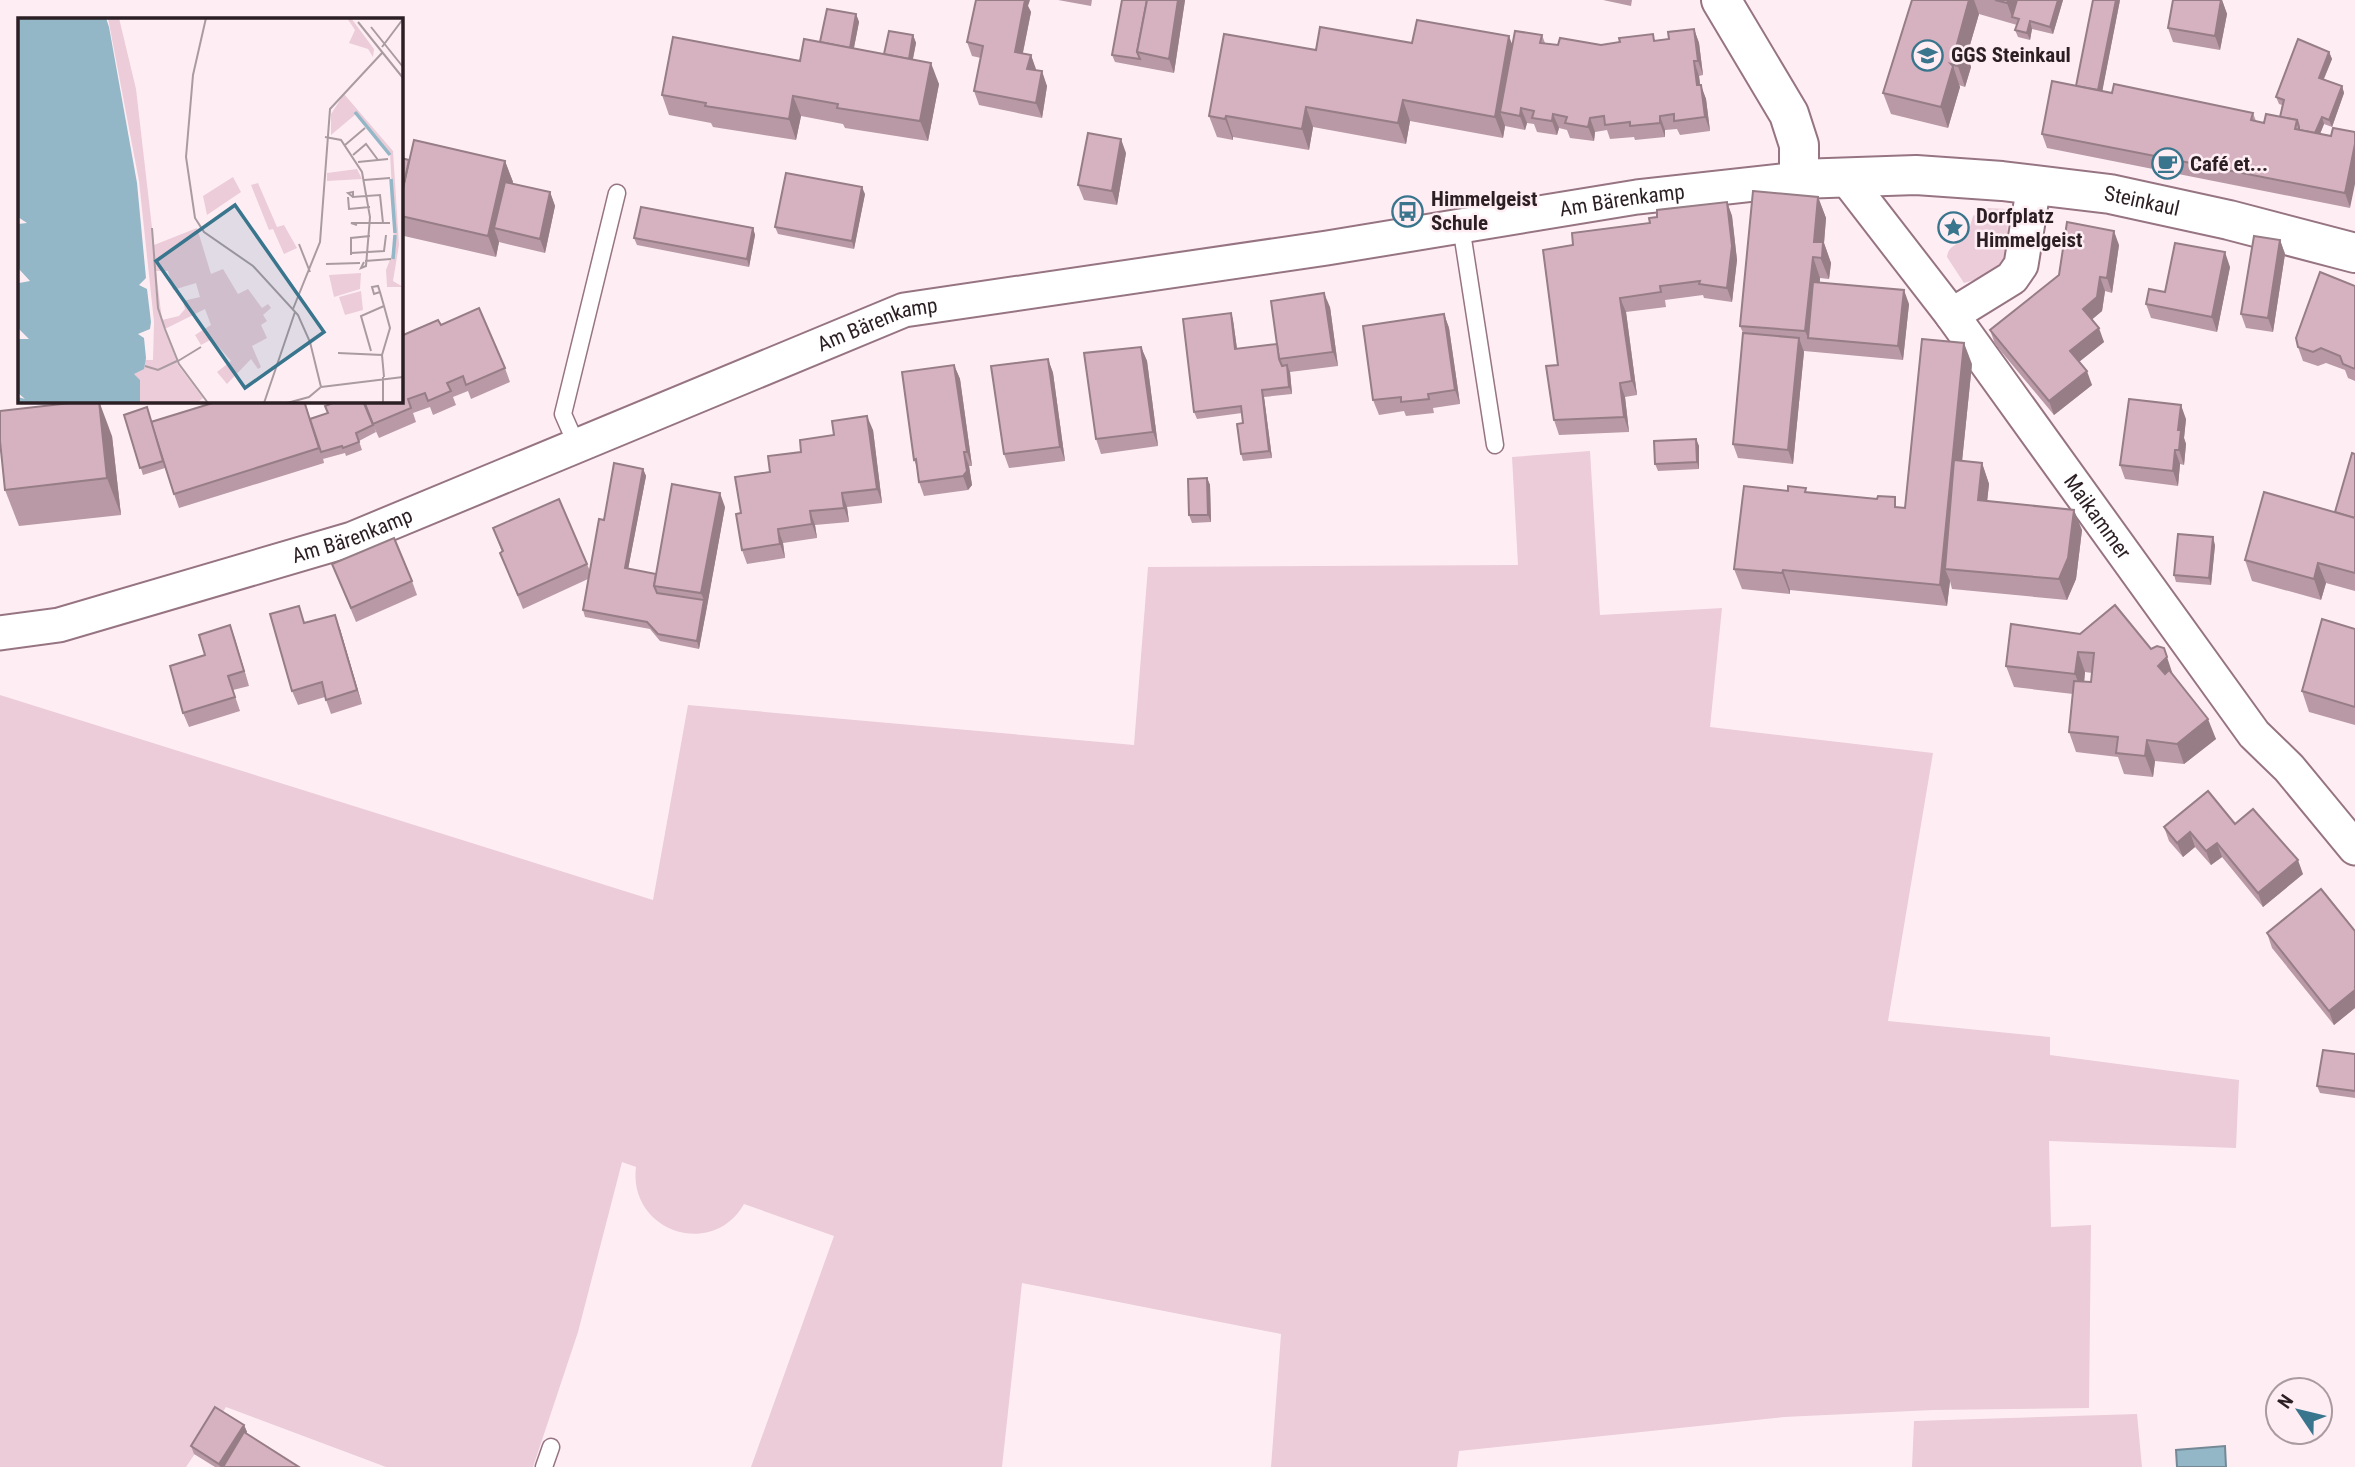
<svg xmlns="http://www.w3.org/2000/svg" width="2355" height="1467" font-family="'Roboto Condensed',sans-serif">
  <rect width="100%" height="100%" fill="#feeef4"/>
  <!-- green -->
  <g fill="#ebccd8">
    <path d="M1986,208L2008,209L2007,259L1995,274L1964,283L1947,257C1949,244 1958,246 1967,237L1973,216Z"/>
    <path d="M1590,451L1600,615L1722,608L1710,727L1933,753L1888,1021L2050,1037V1055L2239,1080L2236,1148L2049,1141L2051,1227L2091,1225L2089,1408L1933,1410L1784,1417L1459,1451L1457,1467H1271L1281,1334L1022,1283L1002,1467H751L834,1236L744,1204C712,1260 628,1231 636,1167L622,1162L578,1332L533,1467H386L226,1407L186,1467H0V695L653,900L688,705L1134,745L1148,567L1518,565L1512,457Z"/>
    <path d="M2137,1414L2142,1467H1912L1914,1421Z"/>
  </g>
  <!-- water -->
  <path fill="#93b7c6" stroke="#748995" stroke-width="2" d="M2225,1446L2226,1467H2177L2176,1450Z"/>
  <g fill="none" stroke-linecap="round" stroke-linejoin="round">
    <defs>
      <g id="service">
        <path d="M1461,226L1495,445"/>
        <path d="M577,446L563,414L617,193"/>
        <path d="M544,1467L551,1447"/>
      </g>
      <g id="minor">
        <path id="s1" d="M1846,178L1952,315L2254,734L2289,768L2355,848"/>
        <path d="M1952,315L2012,278L2021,265L2034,185"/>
        <path id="s2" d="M0,633L59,625L352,539L904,310L1327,248L1637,197L1799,179"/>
      </g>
      <g id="tertiary">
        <path id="s3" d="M1721,0L1789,114L1799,145V179L1916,175L2002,181L2110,194L2229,220L2355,253"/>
      </g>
    </defs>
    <!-- service casing -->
    <use href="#service" stroke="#967482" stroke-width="19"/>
    <!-- minor casing -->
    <use href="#minor" stroke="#967482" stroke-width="37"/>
    <!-- tertiary casing -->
    <use href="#tertiary" stroke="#967482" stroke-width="42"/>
    <!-- service -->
    <use href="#service" stroke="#fff" stroke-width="16"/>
    <!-- minor -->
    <use href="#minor" stroke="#fff" stroke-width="33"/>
    <!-- tertiary -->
    <use href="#tertiary" stroke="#fff" stroke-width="38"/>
  </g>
  <!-- wall -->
  <g fill="#b899a5" fill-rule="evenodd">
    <path d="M1058,0H1092L1091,6Z"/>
    <path d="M1122,0H1185L1174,73L1115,62L1112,55Z"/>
    <path d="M1603,0H1632L1631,6Z"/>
    <path d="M1912,0H2063L2053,34L2032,29L2030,40L2018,37L2015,30L2017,25L1979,14L1967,55L1971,67L1965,87L1959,85L1960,87L1948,128L1891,114L1883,93Z"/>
    <path d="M2120,0L2102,91L2253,113L2256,121L2264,123L2280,117L2282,105L2279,104L2276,97L2329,52L2332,59L2324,79L2342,86L2344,93L2332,127L2324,124L2320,134L2331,136L2350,208L2047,148L2042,134L2076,86Z"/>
    <path d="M2222,0L2227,14L2220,50L2173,42L2168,28Z"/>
    <path d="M1028,6L1031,12L1023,53L1031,55L1035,70L1047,86L1042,118L979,105L974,91L981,58L972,56L967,42Z"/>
    <path d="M856,14L859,22L854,48L884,54L913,35L916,43L913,59L939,84L928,141L845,128L843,124L801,116L796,140L713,127L711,123L669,115L662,95L800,61L820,42Z"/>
    <path d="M1694,29L1699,43L1703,75L1699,76L1700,85L1706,99L1710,131L1680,135L1677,129L1665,130V137L1635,140L1634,137L1610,139L1607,130L1595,132L1594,141L1570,138L1567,130L1559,128L1557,135L1537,132L1534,124L1527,123L1525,130L1505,126L1503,138L1410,121L1406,144L1313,127L1309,150L1233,137V140L1217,137L1209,116L1316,50L1412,43L1512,44L1542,35L1545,43L1558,45H1601L1669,39Z"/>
    <path d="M1126,153L1117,205L1084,200L1078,185Z"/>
    <path d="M401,158L409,160L505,161L513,182L512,184L550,192L555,206L545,253L499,242L496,257L404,236L401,227Z"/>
    <path d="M865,194L854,249L778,234L775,227Z"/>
    <path d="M1818,197L1826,218L1824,243L1831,263L1829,279L1820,278V282L1909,304L1903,360L1804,351L1793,464L1738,458L1733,444L1743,333L1740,326Z"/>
    <path d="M1727,202L1732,216L1737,260L1732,302L1704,298L1703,295L1665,300L1666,307L1626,312L1637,395L1625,397L1629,432L1559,435L1554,420L1558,365L1573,245Z"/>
    <path d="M753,228L755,235L749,267L637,245L634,238Z"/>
    <path d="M2280,240L2285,254L2273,332L2246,328L2241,314Z"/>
    <path d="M2119,245L2112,293L2105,291L2102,311L2092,319L2104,342L2079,362L2092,385L2054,415L1995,344L1990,330Z"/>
    <path d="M2230,267L2217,332L2151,318L2146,304L2165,292Z"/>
    <path d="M2355,286V381L2348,378L2345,370L2326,363L2318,366L2303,361L2298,347Z"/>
    <path d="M1330,307L1338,366L1290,372L1292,394L1264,397L1272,458L1243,461L1241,454L1243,423L1242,413L1197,419L1194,412L1231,313L1233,320L1237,349L1277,344Z"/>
    <path d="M1444,314L1449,328L1460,404L1433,408L1434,413L1406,416L1404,411L1379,415L1373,400Z"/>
    <path d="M441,325L505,368L510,382L471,399L468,391L453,397L456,405L433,415L430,407L413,413L416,422L379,438L374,427L376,432L359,441L362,450L346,456L345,453L323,459V458L324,463L179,508L165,468L143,475L124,415L152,422L219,401H305L310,419L328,413L401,401Z"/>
    <path d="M1141,347L1147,361L1158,446L1101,454L1096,439Z"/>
    <path d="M1048,359L1053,373L1065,461L1009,468L1004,454Z"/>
    <path d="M1972,364L1962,461L1982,463L1989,484L1987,501L2082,530L2076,579L2067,600L1952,589L1950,581L1947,606L1790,590V594L1742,589L1734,569L1788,491L1807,492L1905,508Z"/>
    <path d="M954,365L960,379L972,466H969L972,485L968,490L924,496L919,482L917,467L914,460Z"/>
    <path d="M2186,419L2184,438L2186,444L2184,465L2180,464L2178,486L2125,479L2120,465Z"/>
    <path d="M873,430L882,503L847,507L849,522L815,525L817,538L783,543L785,558L747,564L742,550L741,513L801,452Z"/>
    <path d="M112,436L121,515L19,526L5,490Z"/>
    <path d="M1696,439L1699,446V469L1658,471L1655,464Z"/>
    <path d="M2355,454V591L2326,583L2321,600L2252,581L2245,560L2335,512Z"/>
    <path d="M643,469L646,476L628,569L656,574L725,507L699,649L660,641L650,629L585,617L583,610L588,579L523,609L500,553L502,552L493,528L587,564L590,571L604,520Z"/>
    <path d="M1207,478L1210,485L1211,522L1192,523L1189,515Z"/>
    <path d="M2215,545L2211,585L2176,582L2174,575Z"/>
    <path d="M332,564L412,581L417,595L356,622Z"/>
    <path d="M305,623L340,629L362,704L331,714L325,697L298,705L292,691Z"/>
    <path d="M2011,624L2174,676L2216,739L2184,764L2155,761L2153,777L2124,774L2118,757L2076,752L2069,732L2073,694L2014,687L2006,666ZM2085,672L2092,673L2091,682H2084Z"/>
    <path d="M230,625L249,686L233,690L240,711L189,727L183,713L205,655Z"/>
    <path d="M2355,629V725L2309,712L2302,691Z"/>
    <path d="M2235,824L2303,874L2263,907L2222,857L2211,865L2195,847L2183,857L2169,841L2164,827Z"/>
    <path d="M2355,931V1008L2334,1025L2272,948L2267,933Z"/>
    <path d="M2355,1054V1098L2320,1093L2317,1086Z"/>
    <path d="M244,1425L247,1432L246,1433L299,1467H215L194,1454L191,1446Z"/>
  </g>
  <!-- shaded-wall -->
  <g fill="#967d86">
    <path d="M1023,0H1030L1028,6L1031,12L1020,66L1015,52Z"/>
    <path d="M1178,0H1185L1174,73L1169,59Z"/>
    <path d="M1969,0H1974L1979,14L1967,55L1971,67L1965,87L1958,66L1957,44Z"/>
    <path d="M2008,0H2019L2012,17L2007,3Z"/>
    <path d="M2058,0H2063L2053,34L2050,27Z"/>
    <path d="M2116,0H2120L2100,103L2097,96Z"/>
    <path d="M2222,0L2227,14L2220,50L2215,36Z"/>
    <path d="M856,14L859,22L850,67L848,60Z"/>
    <path d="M2030,21L2032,29L2030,40L2027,33Z"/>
    <path d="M1694,29L1699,43L1703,75L1698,61Z"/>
    <path d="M913,35L916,43L909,78L907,71Z"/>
    <path d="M1509,36L1517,57L1500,112L1505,126L1503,138L1495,117Z"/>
    <path d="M2329,52L2332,59L2321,85L2319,78Z"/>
    <path d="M1031,55L1036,69L1032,83L1027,69Z"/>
    <path d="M1694,61L1699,76L1702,100L1697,85Z"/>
    <path d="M931,63L939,84L928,141L920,121Z"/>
    <path d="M1953,66L1960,87L1948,128L1941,107Z"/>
    <path d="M1042,71L1047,86L1042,118L1036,103Z"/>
    <path d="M1701,85L1706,99L1710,131L1705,117Z"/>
    <path d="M2342,86L2344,93L2332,127L2329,120Z"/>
    <path d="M793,96L801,116L796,140L789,119Z"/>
    <path d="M1403,100L1410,121L1406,144L1398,123Z"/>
    <path d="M1306,107L1313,127L1309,150L1302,129Z"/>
    <path d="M1521,108L1527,123L1525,130L1520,116Z"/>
    <path d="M1553,114L1559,128L1557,135L1552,121Z"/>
    <path d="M1226,116L1233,137V140L1225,119Z"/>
    <path d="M1660,116L1665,130V137L1660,123Z"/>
    <path d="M2322,117L2324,124L2315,146L2312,139Z"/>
    <path d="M1590,118L1595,132L1594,141L1588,127Z"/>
    <path d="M1121,139L1126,153L1117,205L1112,191Z"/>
    <path d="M2355,144V184L2350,208L2345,193Z"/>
    <path d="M505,161L513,182L502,230L494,228L499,242L496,257L488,236Z"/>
    <path d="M862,187L865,194L854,249L852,241Z"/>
    <path d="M550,192L555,206L545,253L540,239Z"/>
    <path d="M1818,197L1826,218L1824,243L1831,263L1829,279L1814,242Z"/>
    <path d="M1727,202L1732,216L1737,260L1732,302L1727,288Z"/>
    <path d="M753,228L755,235L749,267L747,259Z"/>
    <path d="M2114,231L2119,245L2112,293L2107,278Z"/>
    <path d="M2280,240L2285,254L2273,332L2268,318Z"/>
    <path d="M2225,252L2230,267L2217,332L2212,317Z"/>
    <path d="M1813,257L1820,278L1814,339L1808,338L1805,331Z"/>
    <path d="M2100,277L2105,291L2102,311L2088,323L2083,309Z"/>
    <path d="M1904,290L1909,304L1903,360L1898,346Z"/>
    <path d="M1324,293L1330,307L1338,366L1333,352Z"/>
    <path d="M1620,298L1626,312L1637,395L1632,381Z"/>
    <path d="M1231,313L1233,320L1238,356L1235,349Z"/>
    <path d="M1444,314L1449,328L1460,404L1455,390Z"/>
    <path d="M2099,328L2104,342L2075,365L2070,351Z"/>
    <path d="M1799,338L1804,352L1793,464L1788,450Z"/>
    <path d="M1964,343L1972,364L1951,569H1945L1950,581L1947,606L1940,585Z"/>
    <path d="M1141,347L1147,361L1158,446L1153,432Z"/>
    <path d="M1048,359L1053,373L1065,461L1060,447Z"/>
    <path d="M954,365L960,379L972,466L967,452Z"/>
    <path d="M1287,365L1290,372L1292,394L1289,387Z"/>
    <path d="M2087,371L2092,385L2054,415L2049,401Z"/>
    <path d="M1620,383L1625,397L1629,432L1624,417Z"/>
    <path d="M1262,390L1264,397L1272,458L1269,451Z"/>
    <path d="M99,401L112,436L121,515L107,478Z"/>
    <path d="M2181,405L2186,419L2184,438L2186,444L2184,465L2179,450L2178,430Z"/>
    <path d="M867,416L873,430L882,503L877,489Z"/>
    <path d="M1696,439L1699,446V469L1697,462Z"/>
    <path d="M2175,450L2180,464L2178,486L2173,471Z"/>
    <path d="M964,452L969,466L972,485L968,490L963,476Z"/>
    <path d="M1982,463L1989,484L1985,521L1978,500Z"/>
    <path d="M643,469L646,476L627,575L625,568Z"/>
    <path d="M1207,478L1210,485L1211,522L1208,515Z"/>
    <path d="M720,493L725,507L707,607L701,593Z"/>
    <path d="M842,493L847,507L849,522L844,508Z"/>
    <path d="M2074,510L2082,530L2076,579L2067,600L2059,579Z"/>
    <path d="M810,511L815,525L817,538L812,524Z"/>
    <path d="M778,529L783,543L785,558L780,544Z"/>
    <path d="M2213,537L2215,545L2211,585L2209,578Z"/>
    <path d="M2318,563L2326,583L2321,600L2314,579Z"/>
    <path d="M1783,570L1790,590V594L1782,573Z"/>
    <path d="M704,600L707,607L699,649L697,641Z"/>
    <path d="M335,615L340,629L362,704L357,690Z"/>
    <path d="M230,625L235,639L249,686L244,671Z"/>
    <path d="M2164,648L2174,678L2166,687L2158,666Z"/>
    <path d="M2078,652L2085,672L2083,695L2075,674Z"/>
    <path d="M2208,719L2216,739L2184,764L2177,744Z"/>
    <path d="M2147,740L2155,761L2153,777L2145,756Z"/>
    <path d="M2190,832L2195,847L2183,857L2177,843Z"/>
    <path d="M2217,843L2222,857L2211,865L2206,851Z"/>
    <path d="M2298,860L2303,874L2263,907L2258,893Z"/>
    <path d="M2355,990V1008L2334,1025L2329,1011Z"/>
    <path d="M244,1425L247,1432L224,1467H220L219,1464Z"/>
  </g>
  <!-- building -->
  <g fill="#d6b2c0" stroke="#967d86" stroke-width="2">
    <path d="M976,0H1025L1015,52L1031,55L1027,69L1042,71L1036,103L974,91L983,46L967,42Z"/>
    <path d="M1122,0H1147L1137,52L1140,59L1112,55Z"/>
    <path d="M1147,0H1178L1169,59L1137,52Z"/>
    <path d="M1912,0H1969L1957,44L1964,46L1958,66L1951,64L1953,66L1941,107L1883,93Z"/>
    <path d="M1995,0H2008L2007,3Z"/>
    <path d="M2017,0H2058L2050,27L2030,21L2027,33L2015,30L2019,19L2012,17Z"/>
    <path d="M2093,0H2116L2098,90L2076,86Z"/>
    <path d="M2173,0H2221L2215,36L2168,28Z"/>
    <path d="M827,9L856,14L850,48L820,42Z"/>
    <path d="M1417,20L1509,36L1495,117L1403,100L1398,123L1306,107L1302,129L1226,116L1225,119L1209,116L1224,34L1316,50L1320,27L1412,43Z"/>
    <path d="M1694,29L1698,61H1694L1697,85H1701L1705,117L1674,121V114L1660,116V123L1630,126V122L1605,125L1604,116L1590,118L1588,127L1565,123L1567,117L1553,114L1552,121L1532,118L1534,111L1521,108L1520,116L1500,112L1515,31L1542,35L1540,43L1558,45L1560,38L1601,45L1620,42L1619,38L1653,34L1654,41L1669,39L1668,32Z"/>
    <path d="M889,31L913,35L909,59L884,54Z"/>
    <path d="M673,37L800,61L804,39L931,63L920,121L837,108L838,104L793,96L789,119L705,106L706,103L662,95Z"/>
    <path d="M2298,39L2329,52L2319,78L2342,86L2329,120L2322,117L2315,133L2299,130V127L2297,120L2280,117L2284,100L2276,97Z"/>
    <path d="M2052,81L2112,93L2114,84L2253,113L2251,120L2264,123L2266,114L2297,120L2295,129L2331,136L2333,128L2355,132V144L2345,193L2042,134Z"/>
    <path d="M1088,133L1121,139L1112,191L1078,185Z"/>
    <path d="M414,140L505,161L488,236L401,216V197Z"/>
    <path d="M401,158L409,160L401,197Z"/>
    <path d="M786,173L862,187L852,241L775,227Z"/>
    <path d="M505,182L550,192L540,239L494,228Z"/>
    <path d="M1753,191L1818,197L1814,242H1823L1822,258L1813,257L1805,331L1740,326Z"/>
    <path d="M1727,202L1732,246L1727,288L1699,284L1700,281L1660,286L1661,292L1620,298L1632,381L1620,383L1624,417L1554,420L1546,366L1558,365L1543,250L1573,245L1572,233L1650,223L1649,218L1657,217V210Z"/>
    <path d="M641,207L753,228L747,259L634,238Z"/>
    <path d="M2067,222L2114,231L2107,278L2100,277L2097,297L2083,309L2099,328L2070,351L2087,371L2049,401L1990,330L2059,275Z"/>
    <path d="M2254,236L2280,240L2268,318L2241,314Z"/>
    <path d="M2175,243L2225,252L2212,317L2146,304L2149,289L2165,292Z"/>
    <path d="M2320,272L2355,286V369L2343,364L2340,356L2321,348L2313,352L2298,347L2296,338Z"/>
    <path d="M1813,282L1904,290L1898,346L1808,338Z"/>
    <path d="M1324,293L1333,352L1279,359L1271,301Z"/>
    <path d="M479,308L505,368L466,385L463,376L447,383L451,391L428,401L425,393L408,399L411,408L373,424L364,401H401V336L438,320L441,325Z"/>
    <path d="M1231,313L1235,349L1277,344L1279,359L1282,366L1287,365L1289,387L1262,390L1269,451L1241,454L1237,424L1243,423L1241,406L1194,412L1183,319Z"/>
    <path d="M1444,314L1455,390L1428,394L1429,399L1401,402V397L1373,400L1363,326Z"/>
    <path d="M1743,333L1799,338L1788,450L1733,444Z"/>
    <path d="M1922,339L1964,343L1940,585L1783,570L1782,573L1734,569L1744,486L1788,491V486L1806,488L1805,492L1877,499L1878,496L1895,497V507L1905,508Z"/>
    <path d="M1141,347L1153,432L1096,439L1084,353Z"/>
    <path d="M1048,359L1060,447L1004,454L991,366Z"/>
    <path d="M954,365L967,452H964L967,471L963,476L919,482L916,459L914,460L902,372Z"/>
    <path d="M2129,399L2181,405L2178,430H2181L2179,450H2175L2173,471L2120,465Z"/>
    <path d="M88,401H99L107,478L5,490L0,441V411Z"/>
    <path d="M219,401H304L319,448L174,494L151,422Z"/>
    <path d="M338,401H363L373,425L356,433L359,442L343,448L342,446L321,452L310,419L328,413L325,406Z"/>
    <path d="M147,407L163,461L140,468L124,415Z"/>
    <path d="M867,416L877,489L842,493L844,508L810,511L812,524L778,529L780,544L742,550L736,514L741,513L735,477L770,472L768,456L801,452L800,440L834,435L832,421Z"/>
    <path d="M1696,439L1697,462L1655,464L1654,441Z"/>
    <path d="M2352,453L2355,454V518L2335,512Z"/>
    <path d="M1954,460L1982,463L1978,500L2074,510L2068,558L2059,579L1945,569Z"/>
    <path d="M614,463L643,469L625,568L656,574L654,586L657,593L704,600L697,641L658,634L647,622L583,610L599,519L604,520Z"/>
    <path d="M1207,478L1208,515H1189L1188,479Z"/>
    <path d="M672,484L720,493L701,593L654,586Z"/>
    <path d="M2264,492L2355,518V573L2318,563L2314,579L2245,560Z"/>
    <path d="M559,499L587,564L518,595L500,553L503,551L493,528Z"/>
    <path d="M2178,534L2213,537L2209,578L2174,575Z"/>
    <path d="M394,538L412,581L351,608L332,564Z"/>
    <path d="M2115,605L2151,649L2157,646L2164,648L2167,657L2158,666L2165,674L2169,670L2208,719L2177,744L2147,740L2145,756L2116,753L2118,737L2069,732L2074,681L2091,682L2094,653L2078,652L2075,674L2006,666L2011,624L2080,634Z"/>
    <path d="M299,606L304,623L335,615L357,690L326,700L322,682L292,691L270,614Z"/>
    <path d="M2322,619L2355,629V707L2302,691Z"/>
    <path d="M230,625L244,671L228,676L235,697L183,713L170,666L205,655L199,635Z"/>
    <path d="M2208,791L2235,824L2253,809L2298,860L2258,893L2217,843L2206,851L2190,832L2177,843L2164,827Z"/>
    <path d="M2321,889L2355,931V990L2329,1011L2267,933Z"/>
    <path d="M2323,1050L2355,1054V1091L2317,1086Z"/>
    <path d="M215,1407L244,1425L219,1464L191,1446Z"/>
    <path d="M244,1432L299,1467H223Z"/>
  </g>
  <!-- icons -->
  <defs>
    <symbol id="school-ring" viewBox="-11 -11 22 22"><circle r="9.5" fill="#feeef4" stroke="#39758d" stroke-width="1.5"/><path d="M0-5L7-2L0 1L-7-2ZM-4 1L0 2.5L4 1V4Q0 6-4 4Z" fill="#39758d"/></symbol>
    <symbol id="cafe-ring" viewBox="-11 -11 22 22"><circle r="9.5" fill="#feeef4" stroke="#39758d" stroke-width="1.5"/><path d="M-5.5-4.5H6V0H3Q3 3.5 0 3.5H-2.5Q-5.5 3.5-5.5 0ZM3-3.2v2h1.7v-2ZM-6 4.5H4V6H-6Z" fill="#39758d"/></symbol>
    <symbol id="bus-ring" viewBox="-11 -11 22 22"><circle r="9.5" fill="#feeef4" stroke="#39758d" stroke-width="1.5"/><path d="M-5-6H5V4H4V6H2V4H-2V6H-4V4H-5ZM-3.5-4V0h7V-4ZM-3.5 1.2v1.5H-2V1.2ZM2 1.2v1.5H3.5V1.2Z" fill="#39758d"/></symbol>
    <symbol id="sight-ring" viewBox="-11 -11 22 22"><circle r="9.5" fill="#feeef4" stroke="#39758d" stroke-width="1.5"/><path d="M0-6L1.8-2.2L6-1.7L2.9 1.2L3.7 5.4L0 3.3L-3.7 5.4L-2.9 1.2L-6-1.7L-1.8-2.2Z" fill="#39758d"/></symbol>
  </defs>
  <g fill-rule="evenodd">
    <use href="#school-ring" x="1910" y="38" width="35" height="35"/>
    <use href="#cafe-ring" x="2150" y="146" width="35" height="35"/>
    <use href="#bus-ring" x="1390" y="194" width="35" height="35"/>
    <use href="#sight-ring" x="1936" y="210" width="35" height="35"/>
  </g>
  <g text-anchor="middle" stroke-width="5" stroke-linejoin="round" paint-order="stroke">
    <!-- poi labels -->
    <g font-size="21" font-weight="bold" fill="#2c1f24" stroke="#feeef4" text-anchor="start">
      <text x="1951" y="62">GGS Steinkaul</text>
      <text x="2190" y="171">Café et...</text>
      <text x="1431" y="206">Himmelgeist<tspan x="1431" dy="24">Schule</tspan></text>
      <text x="1976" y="223">Dorfplatz<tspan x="1976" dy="24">Himmelgeist</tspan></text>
    </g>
    <!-- street labels -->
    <g font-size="21" fill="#2c1f24" stroke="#feeef4">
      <text dy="7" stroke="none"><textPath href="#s2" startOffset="1689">Am Bärenkamp</textPath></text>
      <text dy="7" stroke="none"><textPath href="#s3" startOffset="544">Steinkaul</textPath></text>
      <text dy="7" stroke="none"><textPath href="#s2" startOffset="933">Am Bärenkamp</textPath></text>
      <text dy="7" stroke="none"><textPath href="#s1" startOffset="422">Maikammer</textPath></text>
      <text dy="7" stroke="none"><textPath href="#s2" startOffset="366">Am Bärenkamp</textPath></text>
    </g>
  </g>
  <!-- overview -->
  <g transform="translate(18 18)">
    <rect width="385" height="385" fill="#feeef4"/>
    <path d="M90,0H101L118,71L136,227L179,210L193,256L205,251L220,276L230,271L244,290L250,286L253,290L245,297L249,303L243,307L249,320L234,328L243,349L240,351L233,341L209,366L199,354L213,343L194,321L183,327L177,317L193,307L187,291L147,311L160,347L185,380L179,385H60L64,341L135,342L136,304L121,163ZM138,253H150L155,272L178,265L182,279L165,283L167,291L161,298L144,302ZM329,0H333L356,31L355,39L350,31L331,25L337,12ZM326,76L375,133L381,227L375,263L385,269H369L368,252L377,229L372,135L338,96L313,117V96ZM339,151L344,161L309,163V155ZM215,159L223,174L189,197L185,178ZM240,165L259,209L266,207L279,230L266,236L255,211L251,212L233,167ZM343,255L342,271L316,279L311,257ZM343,273L345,292L327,297L321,279Z" fill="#ebccd8" fill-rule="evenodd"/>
    <path d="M0,0H88L91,9L119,165L128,260L121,267L129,271L133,304L132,311L120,316L126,320L128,340L126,351L116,356L122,362V385H0V379L7,381L0,375V321H11L0,310L1,265L12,263L0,250V206L9,205L0,199Z" fill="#93b7c6"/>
    <path fill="none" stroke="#93b7c6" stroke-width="3.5" d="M337,94L372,137M373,161L377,215M375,241L377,217"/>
    <path fill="none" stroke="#aa9ba1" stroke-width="2" d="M188,0L175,57L168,139L177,200L186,214L235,248L280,297L292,324L303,369M340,4L385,60M353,9L385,49M364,29L385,1M307,119L323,122L344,154L352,199L348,248L343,250L346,244M327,127L347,110M335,137L348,126L360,142M340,144L370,141M346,162L372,160M330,179L331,191L352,189M335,179L330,175L335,174V179L362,177L365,205M339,207L333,205H372M134,210L140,290L147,311L161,346L190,385M281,226L292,254M333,235L366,233L368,217M333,237V220L352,218M347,243L373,241M308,246L342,245M362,274L356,276L354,269L360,268L362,274L366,288L372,310L364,337M275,291L302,224L312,91L364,35M353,333L343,298L366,288M320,335L364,337L366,359M160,343L183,329M127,348L140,352L159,343M303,369L385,359M246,385L277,294M269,385L291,379L303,369M365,385V359"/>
    <path fill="#39758d" fill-opacity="0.15" stroke="#39758d" stroke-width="3.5" d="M217,187L306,314L227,370L138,243Z"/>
    <rect width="385" height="385" fill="none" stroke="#2c1f24" stroke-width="3.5"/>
  </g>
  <!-- north arrow -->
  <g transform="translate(2299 1411) rotate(305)"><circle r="33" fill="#feeef4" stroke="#aa9ba1" stroke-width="2"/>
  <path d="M0-5L12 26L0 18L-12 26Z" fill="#39758d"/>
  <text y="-10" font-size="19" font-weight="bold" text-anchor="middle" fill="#2c1f24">N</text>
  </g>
</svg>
